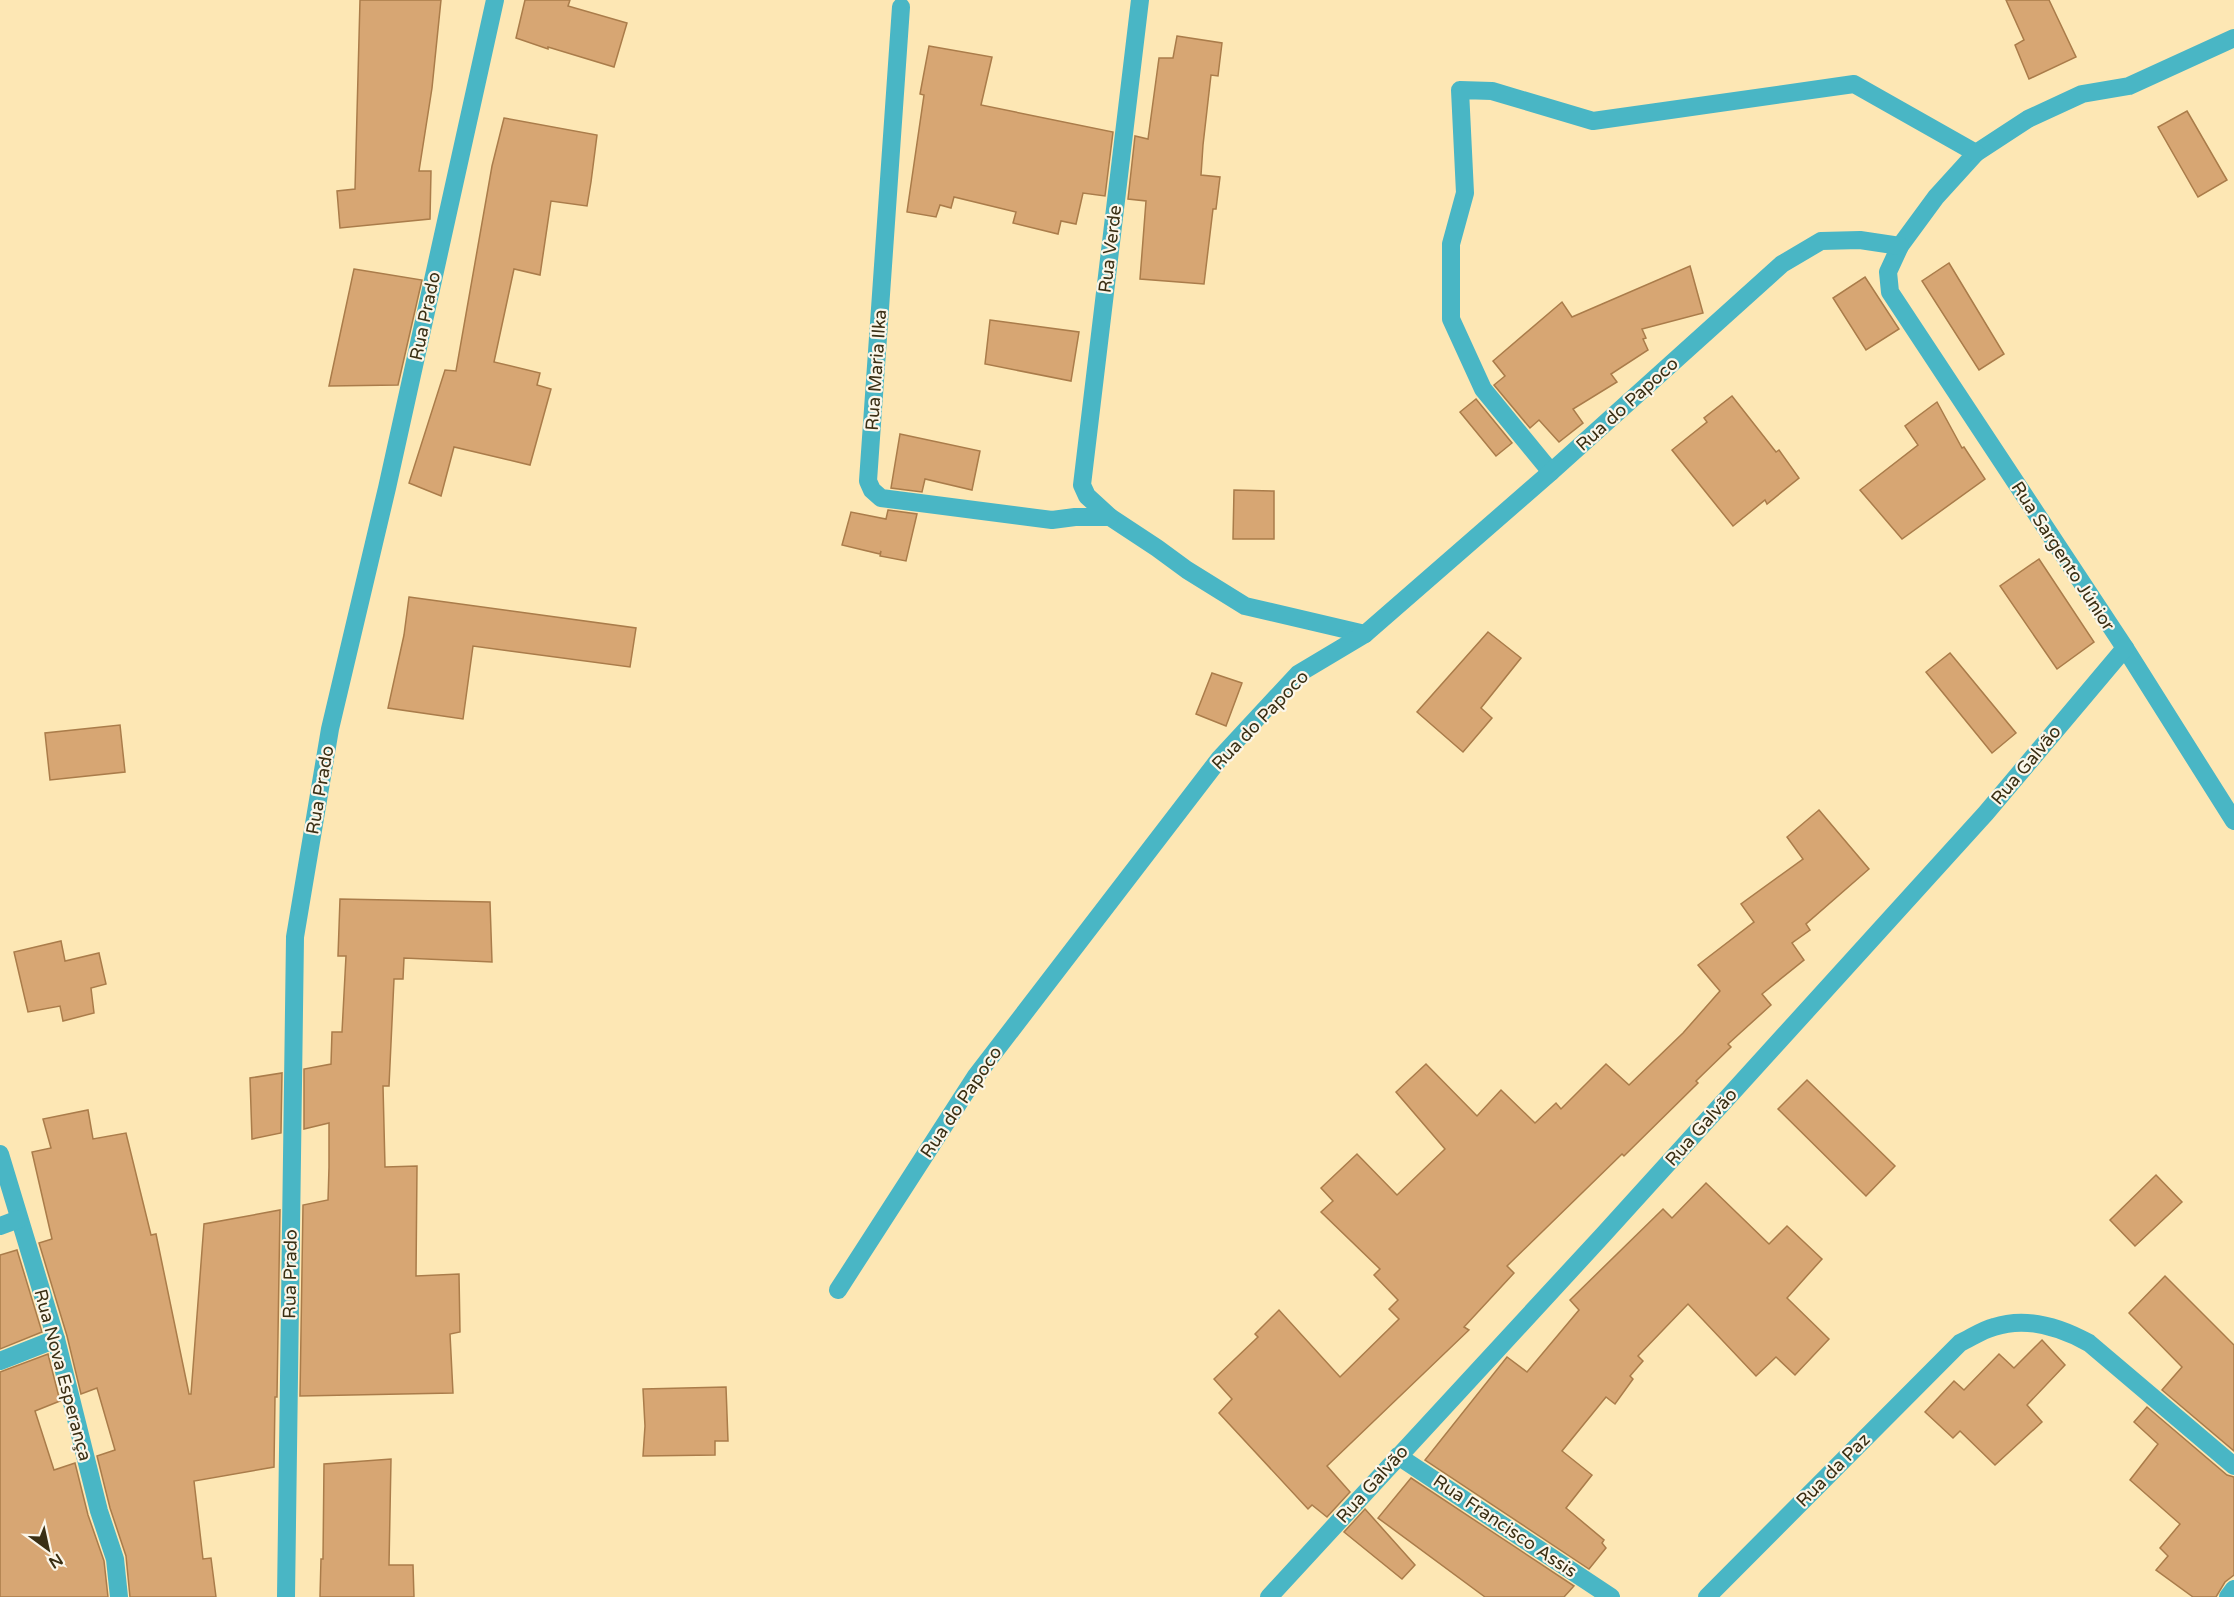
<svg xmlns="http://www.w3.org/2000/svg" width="2234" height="1597" font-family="'Varela Round',sans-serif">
  <rect width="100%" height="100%" fill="#fde7b4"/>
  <!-- building -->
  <g fill="#d7a673" stroke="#aa7c4a" stroke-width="1.5">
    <path d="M360,0H441L432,88L419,171H431L430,219L340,228L337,191L355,189Z"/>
    <path d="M525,0H570L568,6L627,23L614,67L548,47V49L516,38Z"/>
    <path d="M2006,0H2049L2076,57L2029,79L2015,45L2024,40Z"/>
    <path d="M1177,36L1222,43L1218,76L1211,75L1203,145L1201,175L1220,177L1216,209H1213L1204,284L1140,279L1146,201L1128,199L1135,136L1148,139L1159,58H1173Z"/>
    <path d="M929,46L992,57L981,105L1113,132L1105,196L1083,193L1076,224L1061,221L1058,234L1013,223L1016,212L954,197L951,208L940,205L936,217L907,212L924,95L920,94Z"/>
    <path d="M2187,111L2227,180L2198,197L2158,127Z"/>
    <path d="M504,118L597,135L591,182L587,206L551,201L540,275L514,269L494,362L540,373L537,385L551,389L530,465L454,447L441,496L409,483L445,370L456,371L492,166Z"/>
    <path d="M1949,263L2004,354L1979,370L1922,281Z"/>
    <path d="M1690,266L1703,313L1642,329L1646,338L1643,339L1648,350L1611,374L1617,382L1573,409L1583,423L1559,442L1539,420L1530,428L1494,385L1505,376L1493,361L1562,302L1572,317Z"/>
    <path d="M354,269L422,280L398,385L329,386Z"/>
    <path d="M1865,277L1899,329L1866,350L1833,298Z"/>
    <path d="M990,320L1079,332L1071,381L985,364Z"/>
    <path d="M1732,396L1776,452L1779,450L1799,478L1767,504L1765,500L1733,526L1672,450L1707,422L1704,418Z"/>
    <path d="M1476,399L1512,443L1496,456L1460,412Z"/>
    <path d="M1937,402L1962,448L1964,447L1985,479L1902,539L1860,490L1918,445L1905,426Z"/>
    <path d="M900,434L980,451L972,490L925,479L922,492L891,488Z"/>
    <path d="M1234,490L1274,491V539H1233Z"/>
    <path d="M888,510L917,514L906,561L880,556L881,551L880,554L842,545L851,512L886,519Z"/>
    <path d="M2039,559L2094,642L2057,669L2000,586Z"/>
    <path d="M409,597L636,628L630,667L473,646L463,719L388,708L404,635Z"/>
    <path d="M1488,632L1521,658L1481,708L1492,718L1463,752L1417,712Z"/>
    <path d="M1950,653L2016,733L1992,753L1926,672Z"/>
    <path d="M1212,673L1242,683L1226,726L1196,714Z"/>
    <path d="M120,725L125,772L50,780L45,733Z"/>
    <path d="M1819,810L1869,869L1806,924L1810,930L1792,943L1804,960L1762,994L1771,1005L1728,1044L1731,1047L1696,1081L1698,1083L1624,1156L1622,1154L1507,1266L1514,1273L1464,1327L1469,1330L1327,1466L1350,1492L1327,1517L1312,1505L1308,1509L1219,1413L1232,1399L1214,1379L1258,1337L1255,1334L1279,1310L1340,1377L1399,1319L1389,1309L1398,1300L1374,1275L1380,1269L1321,1212L1333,1201L1321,1188L1357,1154L1397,1195L1445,1149L1396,1092L1426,1064L1477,1116L1501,1090L1535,1123L1556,1103L1561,1109L1606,1064L1629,1085L1683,1033L1720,991L1698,965L1754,922L1741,904L1803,859L1787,837Z"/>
    <path d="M340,899L490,902L492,962L404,958L403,979H394L389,1086H383L385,1167L417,1166L416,1276L459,1274L460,1332L450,1334L453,1393L300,1396L303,1205L328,1200L329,1167V1123L304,1129V1069L331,1064L332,1032H342L346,956H338Z"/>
    <path d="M61,941L65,961L99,953L106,984L91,988L94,1013L63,1021L60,1006L28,1012L14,952Z"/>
    <path d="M282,1073L281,1133L252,1139L250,1078Z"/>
    <path d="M1807,1080L1895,1166L1866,1196L1778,1109Z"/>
    <path d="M88,1110L93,1139L126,1133L151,1235L156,1234L189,1394H191L204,1224L280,1210L277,1397H275L274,1467L194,1481L203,1559L211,1558L216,1597H130L126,1556L110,1508L97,1456L115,1450L97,1388L81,1394L67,1336L39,1243L52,1239L32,1152L51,1148L43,1119Z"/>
    <path d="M2156,1175L2182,1202L2135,1246L2110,1220Z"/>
    <path d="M1706,1183L1769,1244L1787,1226L1822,1259L1787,1298L1829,1339L1795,1375L1776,1357L1756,1376L1688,1304L1638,1356L1643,1361L1630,1376L1633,1379L1615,1404L1606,1397L1562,1451L1592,1475L1566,1508L1604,1540L1602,1543L1606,1548L1589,1569L1425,1460L1507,1357L1527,1372L1579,1310L1570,1300L1663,1209L1672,1218Z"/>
    <path d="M17,1250L42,1332L0,1349V1255Z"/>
    <path d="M2165,1276L2234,1345V1451L2162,1390L2182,1367L2129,1313Z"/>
    <path d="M2042,1340L2065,1365L2027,1405L2042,1422L1995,1465L1960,1431L1953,1438L1925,1412L1954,1381L1964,1390L1999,1354L2014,1368Z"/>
    <path d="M48,1354L60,1401L35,1411L54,1470L75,1463L88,1515L104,1561L108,1597H0V1372Z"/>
    <path d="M726,1387L728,1441H715V1455L643,1456L645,1426L643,1389Z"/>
    <path d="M2147,1407L2227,1475L2234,1477V1575L2225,1582L2216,1597H2193L2156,1570L2168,1556L2160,1548L2180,1524L2130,1480L2158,1444L2134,1422Z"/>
    <path d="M391,1459L389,1565H413L414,1597H320L321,1559H323L324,1464Z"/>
    <path d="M1411,1478L1574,1586L1564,1597H1485L1378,1518Z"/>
    <path d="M1365,1509L1415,1565L1402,1579L1344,1532Z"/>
  </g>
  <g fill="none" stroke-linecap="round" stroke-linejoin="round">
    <!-- minor -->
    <g stroke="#49b6c5" stroke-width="18">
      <path d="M1140,0L1082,485L1087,496L1110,517L1157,548L1187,570L1245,606L1365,634"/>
      <path d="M901,7L868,481L872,490L881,498L1052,520L1075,517H1110"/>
      <path d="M2234,38L2129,86L2082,94L2028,119L1976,153L1936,197L1900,246L1888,272L1890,292L2125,648L2234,821"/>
      <path d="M1551,472L1483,389L1451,319V244L1465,193L1460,90L1492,91L1593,121L1854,84L1976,153"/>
      <path d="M0,1154L56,1339L99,1511L115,1559L119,1597"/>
      <path d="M0,1226L19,1219"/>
      <path d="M838,1290L976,1076L1220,758L1298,674L1365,634L1551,472L1782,264L1821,241L1860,240L1900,246"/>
      <path d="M0,1361L56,1339"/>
      <path d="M1398,1456L1611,1597"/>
      <path d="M286,1597L295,937L330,729L387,488L495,0"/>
      <path d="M1269,1597L1603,1235L1986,813L2125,648"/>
      <path d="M1707,1597L1960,1343C1971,1338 1982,1330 1994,1327C2027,1316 2060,1327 2089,1343L2234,1466"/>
      <path d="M2228,1597L2234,1589"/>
    </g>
  </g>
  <g text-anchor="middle" stroke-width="4.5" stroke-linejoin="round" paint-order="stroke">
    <!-- street labels -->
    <g font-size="18" fill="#3a2f14" stroke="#fbf6e9">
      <text transform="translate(1110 249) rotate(-83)" y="6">Rua Verde</text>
      <text transform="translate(425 316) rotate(-78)" y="6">Rua Prado</text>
      <text transform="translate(876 370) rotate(-86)" y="6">Rua Maria Ilka</text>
      <text transform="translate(1627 404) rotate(-42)" y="6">Rua do Papoco</text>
      <text transform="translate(2063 556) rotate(57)" y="6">Rua Sargento Júnior</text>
      <text transform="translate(1260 720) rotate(-46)" y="6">Rua do Papoco</text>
      <text transform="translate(2026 765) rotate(-50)" y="6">Rua Galvão</text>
      <text transform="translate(320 790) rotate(-80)" y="6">Rua Prado</text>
      <text transform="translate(961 1102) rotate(-56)" y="6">Rua do Papoco</text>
      <text transform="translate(1701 1127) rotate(-48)" y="6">Rua Galvão</text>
      <text transform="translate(290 1274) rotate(-89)" y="6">Rua Prado</text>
      <text transform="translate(63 1375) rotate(75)" y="6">Rua Nova Esperança</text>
      <text transform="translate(1833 1470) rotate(-45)" y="6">Rua da Paz</text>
      <text transform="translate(1372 1484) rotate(-48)" y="6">Rua Galvão</text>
      <text transform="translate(1505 1526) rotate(34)" y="6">Rua Francisco Assis</text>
    </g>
  </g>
  <!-- north arrow -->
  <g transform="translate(48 1549) rotate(147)" stroke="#fbf6e9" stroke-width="4.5" paint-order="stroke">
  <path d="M0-4.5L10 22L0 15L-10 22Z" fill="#3a2f14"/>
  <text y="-9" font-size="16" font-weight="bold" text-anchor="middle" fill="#3a2f14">N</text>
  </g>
</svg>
